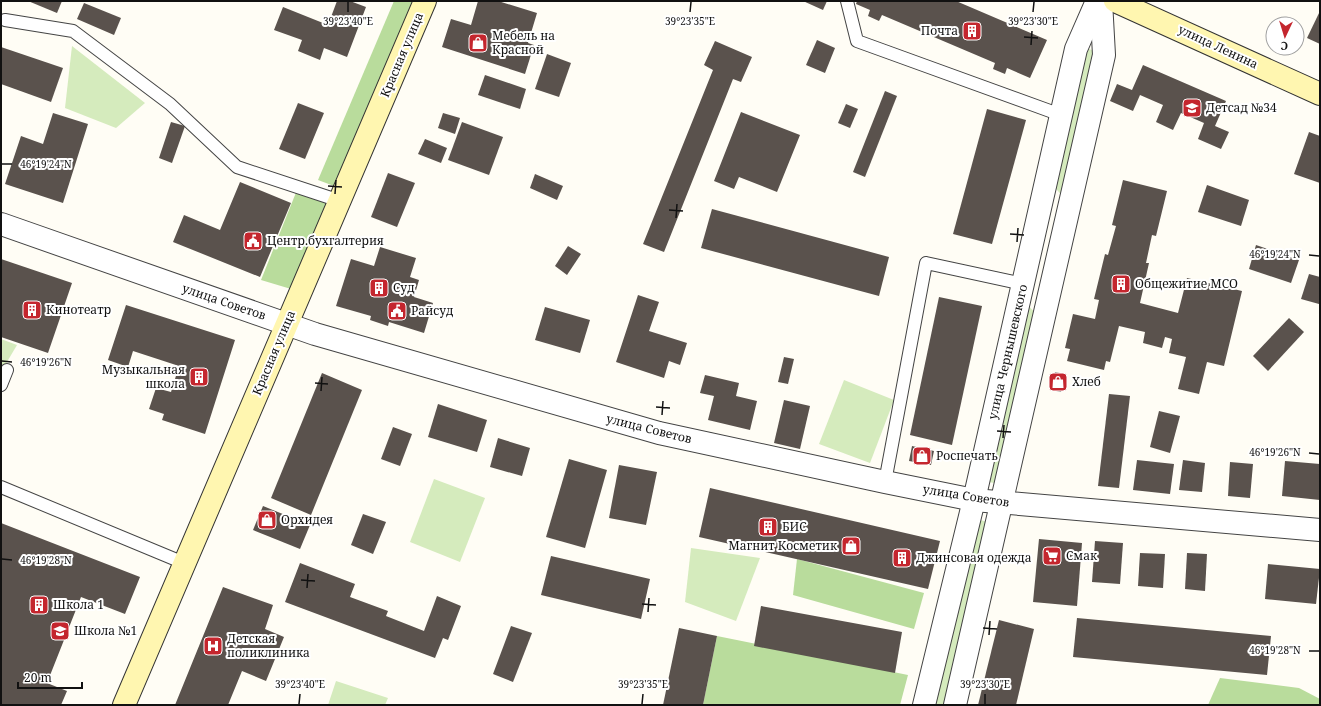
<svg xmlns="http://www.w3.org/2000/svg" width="1321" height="706" font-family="'Noto Serif',serif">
  <rect width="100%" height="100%" fill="#fffdf5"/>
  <!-- green -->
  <g fill="#d5ebbd">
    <path d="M72,46L145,103L116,128L65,108Z"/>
    <path d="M1083,46L1098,53L1064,198L1051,183Z"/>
    <path d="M1023,300L1040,318L1000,484L983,481Z"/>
    <path d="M1,339L17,345L1,372Z"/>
    <path d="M844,380L894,400L870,463L819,444Z"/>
    <path d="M434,479L485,498L460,562L410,542Z"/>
    <path d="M976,519L992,523L949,705H929Z"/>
    <path d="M691,548L760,558L736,621L685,602Z"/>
    <path d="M336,681L388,698L385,705H328Z"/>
  </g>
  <!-- forest -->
  <g fill="#b9dc9c">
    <path d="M394,1H414L334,186L318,180Z"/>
    <path d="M297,190L331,203L291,289L261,280Z"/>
    <path d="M797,559L924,593L914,629L793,595Z"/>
    <path d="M717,636L908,675L900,705H703Z"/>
    <path d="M1220,678L1299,688L1320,699V705H1208Z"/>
  </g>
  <!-- building -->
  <g fill="#5a524d">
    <path d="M28,1H62L57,13Z"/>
    <path d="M337,1H350L366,7L347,57L324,48L320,60L298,51L302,40L274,30L283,7L328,25Z"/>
    <path d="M478,1H498L537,13L528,43L534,45L525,74L442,47L451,19L471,25Z"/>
    <path d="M803,1H827L823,10Z"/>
    <path d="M857,1H956L1047,40L1030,78L1007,68L1005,74L993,69L995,63L882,15L879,21L868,16L870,10L856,4Z"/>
    <path d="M84,3L121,18L114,35L77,19Z"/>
    <path d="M1320,11V44L1307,38Z"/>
    <path d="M817,40L835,48L825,73L806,65Z"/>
    <path d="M715,41L752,57L741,82L733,79L664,252L643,244L713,70L704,65Z"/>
    <path d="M1,47L63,68L51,102L1,84Z"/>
    <path d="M547,54L571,63L559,97L535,89Z"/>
    <path d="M1143,65L1226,101L1215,126L1229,132L1221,149L1198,139L1204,123L1181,113L1173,130L1156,122L1163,105L1140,95L1133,111L1110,101L1117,84L1132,90Z"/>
    <path d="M485,75L526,89L520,109L478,95Z"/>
    <path d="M885,91L897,96L865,177L853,172Z"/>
    <path d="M298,103L324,113L305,159L279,149Z"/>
    <path d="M846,104L858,109L850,128L838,123Z"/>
    <path d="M987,109L1026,120L992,244L953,234Z"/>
    <path d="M741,112L800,135L777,192L739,177L734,189L714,181Z"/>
    <path d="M53,113L88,124L63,203L5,184L21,136L43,144Z"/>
    <path d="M443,113L460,118L455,134L438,128Z"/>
    <path d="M171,122L185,126L172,163L159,158Z"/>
    <path d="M462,122L503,137L489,175L448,160Z"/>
    <path d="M1309,132L1320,136V183L1294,174Z"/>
    <path d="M425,139L447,148L441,163L418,154Z"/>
    <path d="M388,173L415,183L397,227L371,217Z"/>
    <path d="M535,174L563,186L557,200L530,188Z"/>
    <path d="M1123,180L1167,191L1156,236L1152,235L1146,263H1149L1140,303L1178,313L1187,278L1242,291L1224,366L1207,362L1199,394L1178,389L1186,357L1169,353L1172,339L1165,337L1162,348L1143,343L1145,332L1119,326L1110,362L1106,361L1104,370L1067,361L1070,349L1065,348L1073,314L1095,319L1099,300L1094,299L1105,254L1108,255L1116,226L1112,225Z"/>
    <path d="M240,182L291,203L260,277L173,242L184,215L220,230Z"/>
    <path d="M1207,185L1249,200L1241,226L1198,212Z"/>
    <path d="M712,209L889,257L879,296L701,248Z"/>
    <path d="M1256,245L1299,260L1291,283L1249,269Z"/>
    <path d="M568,246L581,254L567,275L555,266Z"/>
    <path d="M380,247L416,258L410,277L419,280L414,297L433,303L424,333L389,322L388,326L370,320L371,316L336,306L351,259L374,266Z"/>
    <path d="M1,259L72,283L48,353L1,337Z"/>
    <path d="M1309,274L1320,277V299L1319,304L1301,299Z"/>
    <path d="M638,295L659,302L649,331L687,343L680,365L669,361L664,378L616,362Z"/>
    <path d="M939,297L982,306L952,445L910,435Z"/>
    <path d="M126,305L235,340L205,434L162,420L164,414L149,409L156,388L171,392L179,366L133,351L128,367L108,360Z"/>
    <path d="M545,307L590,320L580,353L535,340Z"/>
    <path d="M1289,318L1304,332L1268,371L1253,356Z"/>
    <path d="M784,357L794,359L788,384L778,382Z"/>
    <path d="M1055,372L1065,374L1061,392L1051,390Z"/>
    <path d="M322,373L362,390L311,515L271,498Z"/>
    <path d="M705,375L739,383L736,396L757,401L750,430L708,420L714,396L700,393Z"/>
    <path d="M1109,394L1130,396L1119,488L1098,486Z"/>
    <path d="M784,400L810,406L800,449L774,443Z"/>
    <path d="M438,404L487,420L477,452L428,437Z"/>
    <path d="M1159,411L1180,416L1170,453L1150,447Z"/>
    <path d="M393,427L412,434L400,466L381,459Z"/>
    <path d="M498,438L530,448L522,476L490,467Z"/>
    <path d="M912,446L934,451L931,465L909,461Z"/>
    <path d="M569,459L607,470L585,548L546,537Z"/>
    <path d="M1137,460L1174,464L1170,494L1133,490Z"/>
    <path d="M1183,460L1205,463L1202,492L1179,490Z"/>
    <path d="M1285,461L1320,464V500L1282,496Z"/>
    <path d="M1230,462L1253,464L1250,498L1228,496Z"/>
    <path d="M619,465L657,472L646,525L609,518Z"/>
    <path d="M710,488L940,541L928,589L699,537Z"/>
    <path d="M263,506L310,525L300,549L253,530Z"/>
    <path d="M363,514L386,522L373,554L351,545Z"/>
    <path d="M1,523L140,577L125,614L81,597L47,683L67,691L61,705H1Z"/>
    <path d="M1039,539L1082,543L1077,606L1033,602Z"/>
    <path d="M1095,541L1123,543L1120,584L1092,582Z"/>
    <path d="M1140,553L1165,554L1163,588L1138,586Z"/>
    <path d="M1187,553L1207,554L1205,591L1185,589Z"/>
    <path d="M551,556L650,579L641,619L541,595Z"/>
    <path d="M300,563L355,584L350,597L388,611L386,616L424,631L437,596L461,606L448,640L443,638L435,658L285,602Z"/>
    <path d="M1268,564L1320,569L1316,604L1265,599Z"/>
    <path d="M223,587L273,605L265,629L284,637L266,681L242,671L228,705H175Z"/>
    <path d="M761,606L902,632L895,673L754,646Z"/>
    <path d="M1077,618L1271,636L1267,675L1073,657Z"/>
    <path d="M999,620L1034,629L1016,705H978Z"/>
    <path d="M511,626L532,633L513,682L493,674Z"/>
    <path d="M679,628L717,636L703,705H663Z"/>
  </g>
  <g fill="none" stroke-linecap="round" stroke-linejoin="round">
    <defs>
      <g id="lane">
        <path d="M847,1L857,41L1061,115"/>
        <path d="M5,20L73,31L170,104L237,167L340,201"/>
        <path d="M1,385L7,370"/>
        <path d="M885,482L926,263L1023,284"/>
        <path d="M1,487L184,563"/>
      </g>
      <g id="street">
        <path d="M1,224L315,334L659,433L885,482L974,500L1320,530"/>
        <path d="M924,705L974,500L1076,49L1097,1"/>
        <path d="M955,705L1104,55L1101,1"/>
      </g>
      <g id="secondary">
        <path d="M1115,1L1320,94"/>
        <path d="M124,705L425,1"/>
      </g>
    </defs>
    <!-- lane casing -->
    <use href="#lane" stroke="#444" stroke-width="14"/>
    <!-- street casing -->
    <use href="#street" stroke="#444" stroke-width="24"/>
    <!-- secondary casing -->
    <use href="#secondary" stroke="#333" stroke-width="24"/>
    <!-- lane -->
    <use href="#lane" stroke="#fff" stroke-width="12"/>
    <!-- street -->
    <use href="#street" stroke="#fff" stroke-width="22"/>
    <!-- secondary -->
    <use href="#secondary" stroke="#fff6b0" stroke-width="22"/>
  </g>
  <!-- ticks -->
  <path fill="none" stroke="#111" stroke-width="1.5" d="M348,12V2M690,12L691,2M1033,12L1034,2M1024,37L1038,38M1031,45L1032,31M2,164H12M328,186L342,187M335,194L336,180M669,210L683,211M676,218L677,204M1010,234L1024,235M1017,242L1018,228M1309,255L1319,256M2,361L12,362M315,383L328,384M321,391L322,377M656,407L670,408M662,415L663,401M997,431L1011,432M1003,438L1004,425M1309,453L1319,454M2,559L12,560M301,580L315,581M307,588L308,574M642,604L656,605M648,612L649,598M983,628L997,629M989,635L990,621M1309,651H1319M299,704L300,694M642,704L643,694M985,704V694"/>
  <!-- icons -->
  <defs>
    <symbol id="building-square" viewBox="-11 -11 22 22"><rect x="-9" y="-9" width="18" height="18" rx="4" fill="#c4262e" stroke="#fff"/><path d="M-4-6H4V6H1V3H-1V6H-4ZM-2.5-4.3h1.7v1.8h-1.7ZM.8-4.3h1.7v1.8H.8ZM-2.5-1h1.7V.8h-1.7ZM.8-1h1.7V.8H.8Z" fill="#fff"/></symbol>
    <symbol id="shop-square" viewBox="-11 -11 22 22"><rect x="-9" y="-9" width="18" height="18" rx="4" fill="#c4262e" stroke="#fff"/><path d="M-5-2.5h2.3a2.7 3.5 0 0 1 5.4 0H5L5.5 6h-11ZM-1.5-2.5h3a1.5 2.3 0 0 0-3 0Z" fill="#fff"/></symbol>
    <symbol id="school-square" viewBox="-11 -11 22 22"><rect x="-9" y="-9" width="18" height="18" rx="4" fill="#c4262e" stroke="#fff"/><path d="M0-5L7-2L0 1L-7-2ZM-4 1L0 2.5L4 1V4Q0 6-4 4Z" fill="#fff"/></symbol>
    <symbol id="civic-square" viewBox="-11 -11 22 22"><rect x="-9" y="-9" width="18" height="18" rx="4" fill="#c4262e" stroke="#fff"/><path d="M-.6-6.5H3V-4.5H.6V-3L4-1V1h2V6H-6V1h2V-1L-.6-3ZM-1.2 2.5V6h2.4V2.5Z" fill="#fff"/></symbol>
    <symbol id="supermarket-square" viewBox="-11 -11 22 22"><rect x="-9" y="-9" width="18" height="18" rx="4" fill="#c4262e" stroke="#fff"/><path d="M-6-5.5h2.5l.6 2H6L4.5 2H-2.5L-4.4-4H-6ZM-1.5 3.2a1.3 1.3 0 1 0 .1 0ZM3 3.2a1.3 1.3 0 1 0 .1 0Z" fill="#fff"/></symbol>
    <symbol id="hospital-square" viewBox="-11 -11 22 22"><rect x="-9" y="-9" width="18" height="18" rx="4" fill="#c4262e" stroke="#fff"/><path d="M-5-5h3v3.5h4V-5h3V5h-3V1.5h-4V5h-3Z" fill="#fff"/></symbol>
  </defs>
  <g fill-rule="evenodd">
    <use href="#building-square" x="961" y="20" width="22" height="22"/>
    <use href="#shop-square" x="467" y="32" width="22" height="22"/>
    <use href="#school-square" x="1181" y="97" width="22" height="22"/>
    <use href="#civic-square" x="242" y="230" width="22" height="22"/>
    <use href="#building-square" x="1110" y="273" width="22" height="22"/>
    <use href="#building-square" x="368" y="277" width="22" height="22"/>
    <use href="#building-square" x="21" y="299" width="22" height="22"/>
    <use href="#civic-square" x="386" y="300" width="22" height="22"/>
    <use href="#building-square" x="188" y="366" width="22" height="22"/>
    <use href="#shop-square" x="1047" y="371" width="22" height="22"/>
    <use href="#shop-square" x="911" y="445" width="22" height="22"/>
    <use href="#shop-square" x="256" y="509" width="22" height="22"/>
    <use href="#building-square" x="757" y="516" width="22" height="22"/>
    <use href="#shop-square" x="840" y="535" width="22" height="22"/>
    <use href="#supermarket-square" x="1041" y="545" width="22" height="22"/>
    <use href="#building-square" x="891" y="547" width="22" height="22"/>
    <use href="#building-square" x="28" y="594" width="22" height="22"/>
    <use href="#school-square" x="49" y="620" width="22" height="22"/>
    <use href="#hospital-square" x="202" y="635" width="22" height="22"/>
  </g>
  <g text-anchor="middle" stroke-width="4" stroke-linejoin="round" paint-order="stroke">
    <!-- poi labels -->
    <g font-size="12" fill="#111" stroke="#fff" text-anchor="start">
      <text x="958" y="35" text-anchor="end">Почта</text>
      <text x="492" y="40">Мебель на<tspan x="492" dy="14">Красной</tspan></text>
      <text x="1206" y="112">Детсад №34</text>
      <text x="267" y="245">Центр.бухгалтерия</text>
      <text x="1135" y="288">Общежитие МСО</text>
      <text x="393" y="292">Суд</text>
      <text x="46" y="314">Кинотеатр</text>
      <text x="411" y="315">Райсуд</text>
      <text x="185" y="374" text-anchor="end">Музыкальная<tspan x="185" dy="14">школа</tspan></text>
      <text x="1072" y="386">Хлеб</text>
      <text x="936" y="460">Роспечать</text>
      <text x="281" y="524">Орхидея</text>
      <text x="782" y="531">БИС</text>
      <text x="837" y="550" text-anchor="end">Магнит Косметик</text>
      <text x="1066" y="560">Смак</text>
      <text x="916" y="562">Джинсовая одежда</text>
      <text x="53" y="609">Школа 1</text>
      <text x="74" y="635">Школа №1</text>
      <text x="227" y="643">Детская<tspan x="227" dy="14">поликлиника</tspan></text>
    </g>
    <!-- street labels -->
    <g font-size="12" fill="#111" stroke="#fff">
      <text transform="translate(1218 47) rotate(25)" y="4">улица Ленина</text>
      <text transform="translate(402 55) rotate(-67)" y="4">Красная улица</text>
      <text transform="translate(224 302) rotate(19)" y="4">улица Советов</text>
      <text transform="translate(1008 352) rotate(-77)" y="4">улица Чернышевского</text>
      <text transform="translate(274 353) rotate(-67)" y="4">Красная улица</text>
      <text transform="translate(649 429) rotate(14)" y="4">улица Советов</text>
      <text transform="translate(966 496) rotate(9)" y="4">улица Советов</text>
    </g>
  </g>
  <g font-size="10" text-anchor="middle" fill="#111" stroke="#fff" stroke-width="4" stroke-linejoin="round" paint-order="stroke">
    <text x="348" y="25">39°23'40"E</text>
    <text x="690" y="25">39°23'35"E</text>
    <text x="1033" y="25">39°23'30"E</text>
    <text x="46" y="168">46°19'24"N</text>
    <text x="1275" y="258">46°19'24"N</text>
    <text x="46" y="366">46°19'26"N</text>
    <text x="1275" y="456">46°19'26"N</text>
    <text x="46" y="564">46°19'28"N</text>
    <text x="1275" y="654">46°19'28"N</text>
    <text x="300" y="688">39°23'40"E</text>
    <text x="643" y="688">39°23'35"E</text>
    <text x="985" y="688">39°23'30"E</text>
  </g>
  <!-- border -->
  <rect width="1321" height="706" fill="none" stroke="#111111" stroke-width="4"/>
  <!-- north arrow -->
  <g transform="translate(1285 36) rotate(184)"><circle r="19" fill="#ffffff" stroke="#a0a0a0"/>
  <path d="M0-3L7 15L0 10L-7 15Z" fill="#c4262e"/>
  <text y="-6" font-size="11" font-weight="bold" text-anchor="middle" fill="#111111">С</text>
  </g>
  <!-- scale -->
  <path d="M18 682v6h64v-6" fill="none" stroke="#111111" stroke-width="2"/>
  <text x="24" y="682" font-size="12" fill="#111111" stroke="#ffffff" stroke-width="3" paint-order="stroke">20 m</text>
</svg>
